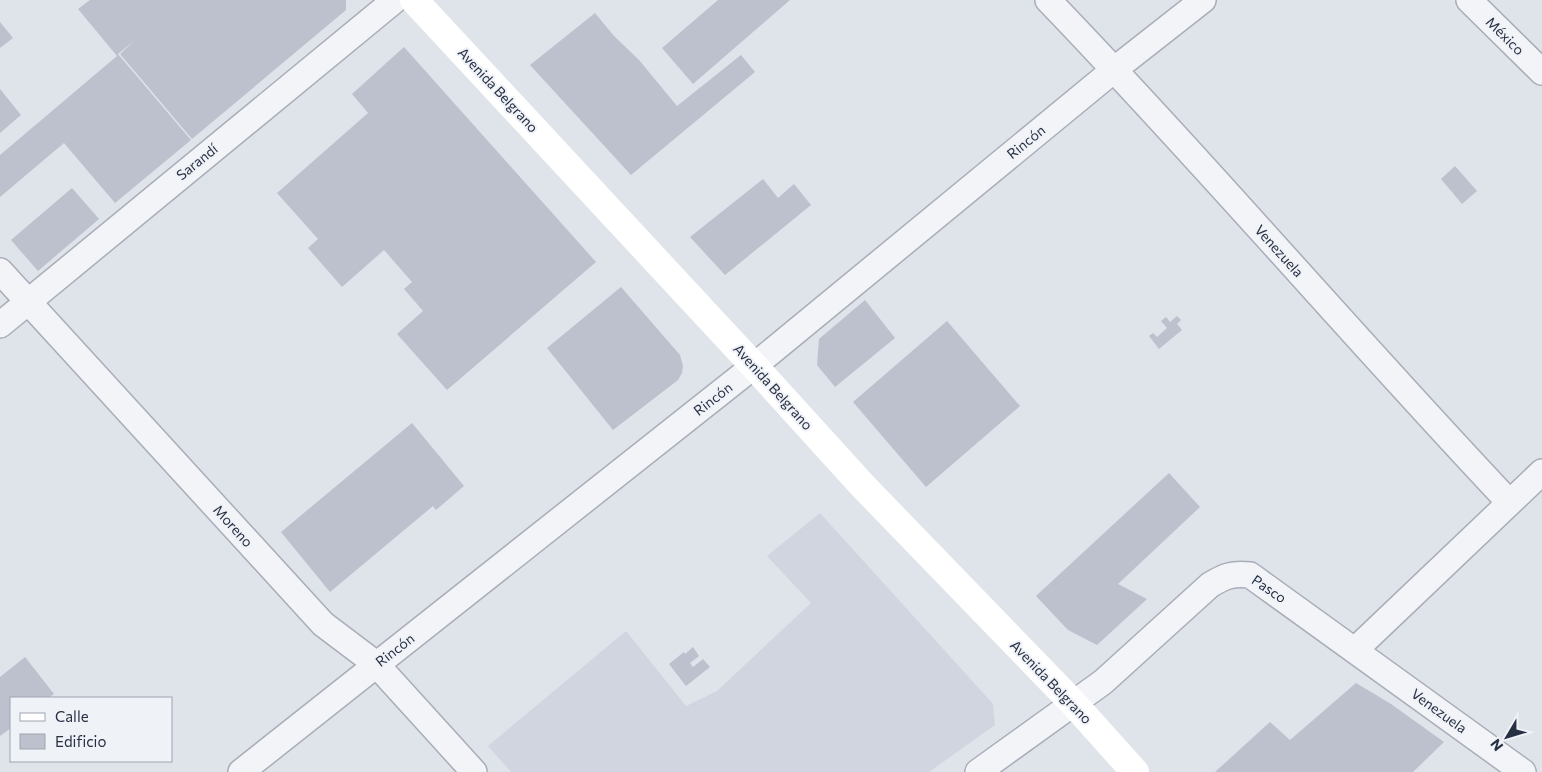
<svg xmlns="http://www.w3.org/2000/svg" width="1542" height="772" font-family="Commissioner,sans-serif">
  <rect width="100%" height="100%" fill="#dfe3ea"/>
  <!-- built -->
  <path fill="#d1d5df" d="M820,513L993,704L995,725L929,772H511L488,746L626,631L686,706L717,691L811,603L767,556Z"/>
  <!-- building -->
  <g fill="#bcc1cd">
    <path d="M90,0H346V10L192,139L120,54L135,40L118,54L191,140L115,203L64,143L0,197V155L117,56L78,9Z"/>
    <path d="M718,0H790L693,84L662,48Z"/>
    <path d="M595,13L614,36L639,60L677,106L741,55L755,72L631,175L530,65Z"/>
    <path d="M0,22L13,38L0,48Z"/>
    <path d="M404,47L596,262L447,390L397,334L423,311L404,289L412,282L384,250L342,287L308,248L318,239L277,193L368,113L352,94Z"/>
    <path d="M0,89L21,115L0,133Z"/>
    <path d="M1455,166L1477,191L1462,204L1441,179Z"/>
    <path d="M763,179L778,198L794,184L811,205L725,275L690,237Z"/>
    <path d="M72,188L99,219L38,271L11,240Z"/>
    <path d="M621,287L680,355L683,366L682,373L678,380L613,430L547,348Z"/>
    <path d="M865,300L895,338L835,387L817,365L819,339Z"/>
    <path d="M1177,316L1181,320L1177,324L1182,330L1159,349L1149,336L1153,333L1157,337L1167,328L1161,321L1166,317L1170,322Z"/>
    <path d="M947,321L1020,406L926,487L853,402Z"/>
    <path d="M412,423L464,486L436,510L433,506L330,592L281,532Z"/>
    <path d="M1169,473L1200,507L1118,584L1147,599L1097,645L1068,630L1036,596Z"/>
    <path d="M693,647L699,656L690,663L693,667L703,659L710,667L686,686L669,664L684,652L685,654Z"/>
    <path d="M25,657L54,694L48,698H11V728L0,736V677Z"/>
    <path d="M1356,683L1391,704L1444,742L1413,772H1215L1270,722L1290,740Z"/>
  </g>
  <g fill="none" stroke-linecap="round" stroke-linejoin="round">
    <defs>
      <g id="minor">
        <path d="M1048,0C1206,164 1353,337 1509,502"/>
        <path d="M1469,0L1542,72"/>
        <path d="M0,271L323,624L376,664L474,772"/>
        <path d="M0,325L395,0"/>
        <path d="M1355,650L1542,472"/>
        <path d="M241,772L754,366L1115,69L1203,0"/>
        <path d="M978,772L1103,682L1210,585C1225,576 1232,573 1250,575L1523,772"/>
      </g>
    </defs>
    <!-- minor casing -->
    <use href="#minor" stroke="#a8adb8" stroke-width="28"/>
    <!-- minor -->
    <use href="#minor" stroke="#f2f4f8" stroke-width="25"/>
    <!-- secondary -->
    <path stroke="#fff" stroke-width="28" d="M414,0L754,366L862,485L1074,704L1135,772"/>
  </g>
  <g text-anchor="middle" stroke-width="4" stroke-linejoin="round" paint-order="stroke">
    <!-- street labels -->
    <g font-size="14" fill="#272f42" stroke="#eff2f7">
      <text transform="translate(1505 36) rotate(45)" y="5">México</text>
      <text transform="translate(498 90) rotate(47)" y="5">Avenida Belgrano</text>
      <text transform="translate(1026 142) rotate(-39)" y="5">Rincón</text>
      <text transform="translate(197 162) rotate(-39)" y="5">Sarandí</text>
      <text transform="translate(1279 251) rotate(48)" y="5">Venezuela</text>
      <text transform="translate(773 387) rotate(48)" y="5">Avenida Belgrano</text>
      <text transform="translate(713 399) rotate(-38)" y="5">Rincón</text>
      <text transform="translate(233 526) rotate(48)" y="5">Moreno</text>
      <text transform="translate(1269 589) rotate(34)" y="5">Pasco</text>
      <text transform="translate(395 650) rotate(-38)" y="5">Rincón</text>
      <text transform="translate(1051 682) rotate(46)" y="5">Avenida Belgrano</text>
      <text transform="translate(1439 711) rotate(36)" y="5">Venezuela</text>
    </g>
  </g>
  <!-- legend -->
  <rect x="10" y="697" width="162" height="65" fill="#eff2f7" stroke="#9fa4af"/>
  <rect x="20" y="713" width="25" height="8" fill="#ffffff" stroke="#9fa4af"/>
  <text x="55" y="722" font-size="15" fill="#272f42">Calle</text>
  <rect x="20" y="734" width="25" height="15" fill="#bcc1cd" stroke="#9fa4af"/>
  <text x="55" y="747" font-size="15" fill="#272f42">Edificio</text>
  <!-- north arrow -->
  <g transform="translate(1507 737) rotate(232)" stroke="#eff2f7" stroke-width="4" paint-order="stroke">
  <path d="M0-4L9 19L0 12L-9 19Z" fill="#272f42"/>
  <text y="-8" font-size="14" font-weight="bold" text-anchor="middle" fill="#272f42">N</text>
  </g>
</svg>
